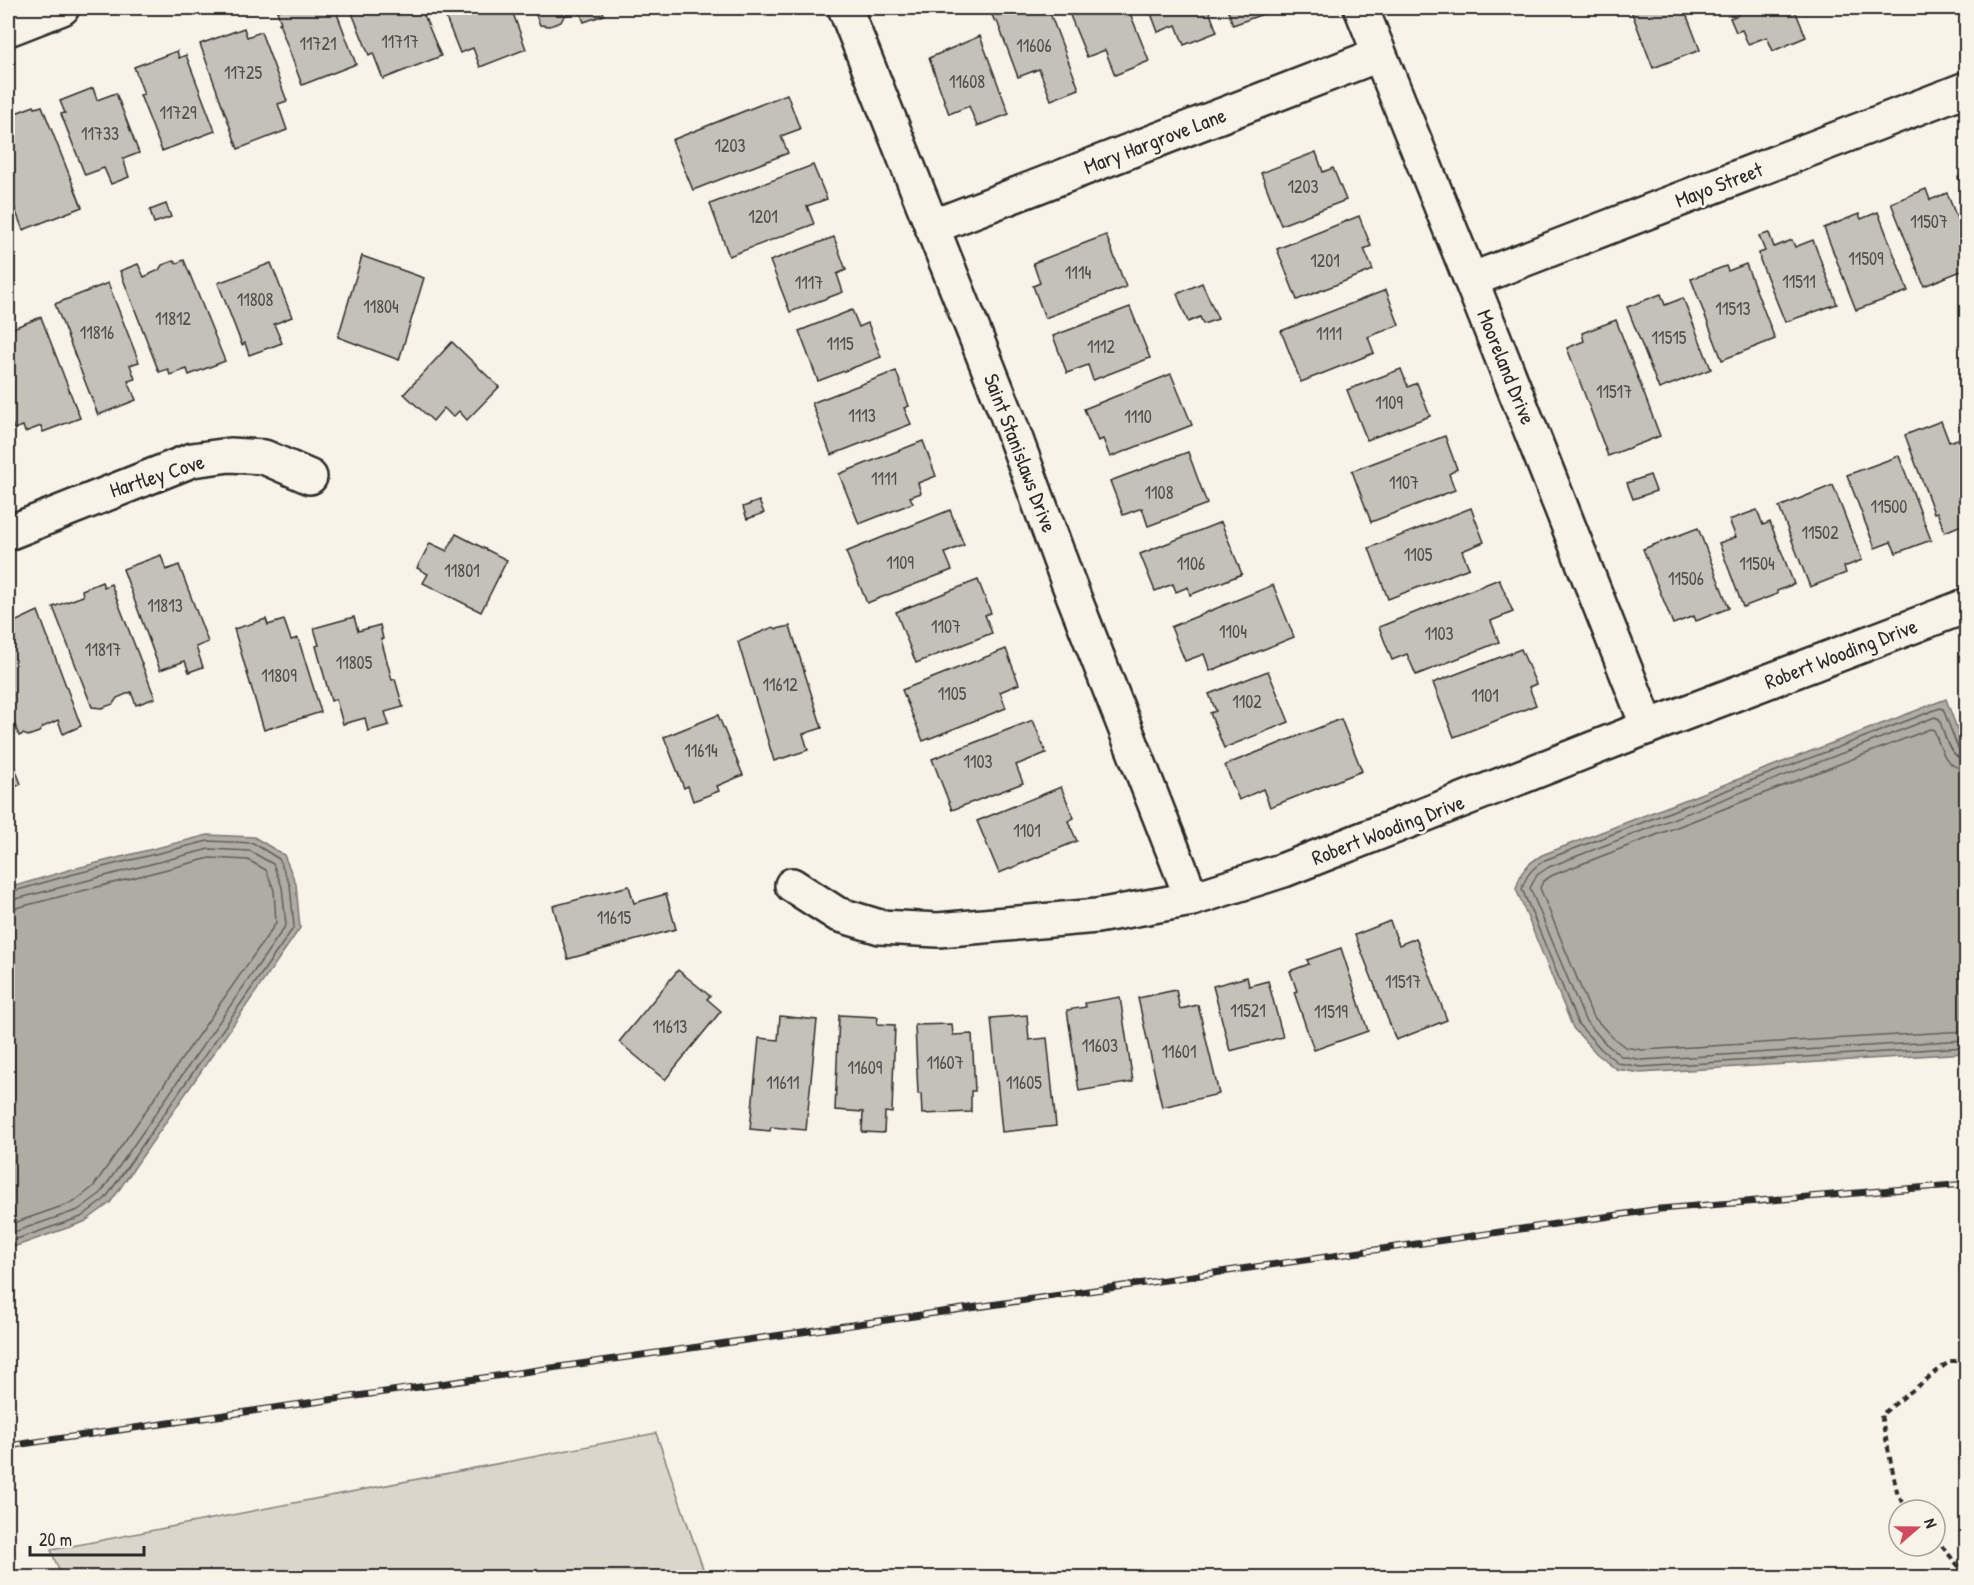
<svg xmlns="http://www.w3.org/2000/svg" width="1974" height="1585" font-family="'Patrick Hand',sans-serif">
  <rect width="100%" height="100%" fill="#f7f3e8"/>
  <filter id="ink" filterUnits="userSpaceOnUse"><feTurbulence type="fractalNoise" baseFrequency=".0167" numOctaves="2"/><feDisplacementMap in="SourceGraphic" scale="12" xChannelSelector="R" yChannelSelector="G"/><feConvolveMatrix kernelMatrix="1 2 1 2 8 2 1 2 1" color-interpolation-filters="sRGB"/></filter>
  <g filter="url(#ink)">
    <!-- green -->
    <path fill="#dad6cc" stroke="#82807c" stroke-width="1.5" d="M656,1433L706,1577L62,1578L51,1550Z"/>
    <!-- water -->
    <g fill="#afaca4" stroke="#7a7874" stroke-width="1.5">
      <path d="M1946,699L1966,753V1053L1640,1073L1616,1069L1597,1054L1573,1028L1516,889C1521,870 1526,865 1542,855Z"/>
      <path d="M208,835L254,837L284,855L296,884L300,928L110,1203L84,1222L8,1249V888L69,870Z"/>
    </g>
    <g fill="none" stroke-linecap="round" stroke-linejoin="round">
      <!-- shore -->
      <g stroke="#605f5b" stroke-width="1.5">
        <path d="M1966,752L1958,748L1943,709L1940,708L1545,860C1533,868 1526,874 1522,889L1578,1024L1601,1049L1618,1063L1641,1067L1966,1047"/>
        <path d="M1966,760C1948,758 1945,734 1939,719L1935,717L1549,867L1537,875L1530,888L1585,1020L1606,1044L1621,1056L1642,1060L1966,1040"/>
        <path d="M1966,769C1944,768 1941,748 1934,730L1930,729L1553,875L1543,881L1540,888L1592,1015L1612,1037L1625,1047L1642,1050L1966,1031"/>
        <path d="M8,893L70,875L208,841L253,843L279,859L290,885L294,927L105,1199L81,1217L8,1242"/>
        <path d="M8,901L209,849L250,851L273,864L282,887L286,925L100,1194L78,1210L8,1234"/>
        <path d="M8,910L210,858L248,860L266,870L274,890L276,923L93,1187L74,1202L8,1225"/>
      </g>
    </g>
    <!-- building -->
    <g fill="#c4c1b9" stroke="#2b2b2b" stroke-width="1.5">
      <path d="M285,8H339V10L336,11L356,64L302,85L279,23H281L277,11Z"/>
      <path d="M350,8H421L441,56L383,79L373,53L369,55Z"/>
      <path d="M442,8H511L526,49L480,67L473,48L460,53Z"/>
      <path d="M533,8H602L604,15L584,22L579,10L564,16L561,22L550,26L540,25Z"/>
      <path d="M989,8H1048L1079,89L1051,100L1039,69L1018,77L997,21L995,22Z"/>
      <path d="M1067,8H1128L1149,61L1115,75L1105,50L1087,57Z"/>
      <path d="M1149,8H1208L1217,32L1184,45L1176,25L1158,32Z"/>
      <path d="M1227,8H1270L1271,11L1233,25Z"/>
      <path d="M1630,8H1684L1700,50L1653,68Z"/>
      <path d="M1735,8H1794L1806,37L1773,51L1767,37L1748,44L1742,30L1736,32L1730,18L1738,15Z"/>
      <path d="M244,28L247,37L261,32L287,101L278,104L287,130L238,149L200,44Z"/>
      <path d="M980,36L1009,114L977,126L969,106L949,114L929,58Z"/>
      <path d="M177,51L179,58L186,55L215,131L162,151L140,95L144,94L134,67Z"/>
      <path d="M93,88L97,100L116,93L139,153L123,159L129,177L111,184L104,168L85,175L61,114L65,113L60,101Z"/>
      <path d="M787,94L800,129L781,136L788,153L693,190L672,140Z"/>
      <path d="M34,106L35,108L42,106L82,207L23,230L8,191V119L14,116L13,114Z"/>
      <path d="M1316,152L1323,172L1333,168L1346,200L1281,225L1261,173Z"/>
      <path d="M813,165L827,199L807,206L814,224L729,256L710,204Z"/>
      <path d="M1966,173V198L1958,177Z"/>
      <path d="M1926,189L1930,200L1947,193L1966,241V269L1924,286L1891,203Z"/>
      <path d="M166,204L171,217L154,223L150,210Z"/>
      <path d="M1878,212L1908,291L1856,310L1824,228L1859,214L1861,219Z"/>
      <path d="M1359,216L1371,246L1364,249L1373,270L1297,300L1277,249Z"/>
      <path d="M1769,233L1774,247L1792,240L1795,247L1813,240L1837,304L1785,322L1760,260L1759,253L1765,251L1759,236Z"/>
      <path d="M1106,235L1126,287L1045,318L1033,286L1040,283L1033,263Z"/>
      <path d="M834,237L846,270L837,274L843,292L790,312L770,261Z"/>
      <path d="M362,256L424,278L399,360L338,337Z"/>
      <path d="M184,260L225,361L189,375L187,369L170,375L168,369L159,372L120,271L138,264L144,277L159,270L162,265L173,261L177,263Z"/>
      <path d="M271,263L292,317L274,324L282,343L249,355L245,343L242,345L218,283Z"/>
      <path d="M1746,264L1775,339L1722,360L1691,279L1726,266L1728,271Z"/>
      <path d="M108,283L139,362L130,365L135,379L128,381L136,400L98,415L55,304Z"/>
      <path d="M1202,283L1218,319L1203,324L1200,317L1188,322L1177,294Z"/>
      <path d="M1386,290L1399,325L1368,337L1374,353L1301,382L1281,331Z"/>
      <path d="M1661,294L1665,305L1683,298L1711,369L1659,389L1627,307Z"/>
      <path d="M1130,307L1150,358L1093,380L1088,365L1067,373L1053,336Z"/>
      <path d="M852,310L859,327L868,323L881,357L818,381L799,331Z"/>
      <path d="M41,317L80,418L43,432L41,426L25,432L23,426L14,429L8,414V330Z"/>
      <path d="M1616,320L1660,436L1608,456L1567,348L1584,341L1582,333Z"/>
      <path d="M452,342L499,387L467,420L459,411L453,417L444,408L433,421L404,394Z"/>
      <path d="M1401,369L1408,387L1417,383L1430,416L1367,440L1347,390Z"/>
      <path d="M896,371L909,406L904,408L911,424L831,455L812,403Z"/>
      <path d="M1171,374L1192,425L1110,457L1103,439L1098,441L1084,409Z"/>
      <path d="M1941,421L1949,442L1966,436V523L1945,532L1937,512L1934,513L1905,435Z"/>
      <path d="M1445,436L1457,469L1449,474L1455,490L1371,522L1352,471Z"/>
      <path d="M923,441L936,476L918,483L921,493L910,497L913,503L859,524L839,474Z"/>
      <path d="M1188,452L1207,504L1148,526L1142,508L1123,515L1110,481Z"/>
      <path d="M1899,456L1931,540L1896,553L1891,542L1875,548L1847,475Z"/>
      <path d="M1650,475L1656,491L1633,499L1627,483Z"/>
      <path d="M1833,485L1862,560L1844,567L1846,573L1810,587L1779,507Z"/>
      <path d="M759,501L764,513L747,519L743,507Z"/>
      <path d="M1471,508L1484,542L1462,551L1469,568L1388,599L1369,548Z"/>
      <path d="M950,510L964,545L945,553L952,570L867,603L846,552Z"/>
      <path d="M1757,510L1763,525L1770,522L1794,584L1777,591V594L1743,607L1719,543L1736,537L1729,520Z"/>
      <path d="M1221,522L1242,574L1190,595L1188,587L1176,592L1173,584L1155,591L1140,554Z"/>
      <path d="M1698,528L1729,608L1696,621L1694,616L1673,624L1643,549Z"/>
      <path d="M456,534L507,560L481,612L423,583L428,574L417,568L430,543L447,551Z"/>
      <path d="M161,555L166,570L179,565L208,642L196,647L203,667L189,672L185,661L160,670L123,569Z"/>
      <path d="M1499,579L1513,612L1491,621L1499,642L1416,675L1407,654L1392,660L1379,627Z"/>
      <path d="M978,580L991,613L985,615L992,633L916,663L896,612Z"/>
      <path d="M102,582L104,587L111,584L155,698L136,705L131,692L117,698L113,704L102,708L92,707L53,607L83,596L82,590Z"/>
      <path d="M1273,585L1294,637L1210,671L1204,654L1185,661L1171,627Z"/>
      <path d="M38,611L81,726L63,734L58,720L43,727L39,732L28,736L23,734L19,736L8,707V625Z"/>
      <path d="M354,617L358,631L380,625L383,639H381L392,680L395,679L403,707L385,712L389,725L368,731L365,718L343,724L336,699L331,701L316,646L319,645L314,628Z"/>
      <path d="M266,619L268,625L284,620L291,640L298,638L321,712L264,730L234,629Z"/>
      <path d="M790,626L822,728L803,734L808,750L774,761L738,642L773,627L777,629Z"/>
      <path d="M1006,649L1019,684L1000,692L1006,708L923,741L902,690Z"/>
      <path d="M1521,649L1536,684L1529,687L1536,705L1454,737L1433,683Z"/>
      <path d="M1268,671L1289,722L1224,748L1210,713L1216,711L1209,694Z"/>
      <path d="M718,715L743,775L717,786L719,791L693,801L688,786L684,788L664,737Z"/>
      <path d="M1341,719L1362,771L1270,807L1263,789L1239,800L1225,765Z"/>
      <path d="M1033,720L1046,753L1016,765L1023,783L952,810L932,759Z"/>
      <path d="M8,749L21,784L8,790Z"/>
      <path d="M1061,787L1074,818L1068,821L1077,841L999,873L977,821Z"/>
      <path d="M629,886L634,903L666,894L676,929L568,959L553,906Z"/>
      <path d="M1390,921L1399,945L1416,938L1447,1020L1396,1040L1355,935Z"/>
      <path d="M1341,948L1368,1031L1314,1050L1294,992L1297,991L1290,971L1309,964L1307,960Z"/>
      <path d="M678,970L710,996L707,999L721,1011L665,1080L619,1042Z"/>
      <path d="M1247,977L1249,986L1268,981L1283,1037L1230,1051L1213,986Z"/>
      <path d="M1176,990L1180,1009L1198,1005L1219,1094L1162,1107L1138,998Z"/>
      <path d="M1120,997L1133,1082L1079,1091L1067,1010L1086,1007L1085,1003Z"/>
      <path d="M839,1015L878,1017L877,1024L895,1025L892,1113L885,1112L884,1133L862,1132L863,1112L835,1110Z"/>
      <path d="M1027,1015L1029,1040L1047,1038L1056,1126L1002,1132L991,1018Z"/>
      <path d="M780,1016L817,1020L806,1130L771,1127L770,1131L750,1129L759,1038L778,1040Z"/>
      <path d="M952,1024L953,1035L972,1034L975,1091H971V1112L922,1114L921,1094H918L915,1025Z"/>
    </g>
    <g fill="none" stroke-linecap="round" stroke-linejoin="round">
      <defs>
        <g id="minor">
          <path d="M845,8L1007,415L1068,582L1192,899"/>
          <path d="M1361,8L1491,330L1648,727"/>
          <path d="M8,29L62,8"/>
          <path d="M932,227L1378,55"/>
          <path d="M1471,280L1966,89"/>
          <path d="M8,533L192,460L230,455L264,457L310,477"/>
          <path d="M792,885L837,914L880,927L938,930L1097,916L1192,899L1284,870L1648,727L1966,606"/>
        </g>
      </defs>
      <!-- minor casing -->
      <use href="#minor" stroke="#2b2b2b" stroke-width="38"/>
      <!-- path -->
      <g stroke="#2b2b2b" stroke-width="4" stroke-dasharray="6 4.5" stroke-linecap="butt">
        <path d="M1910,1510L1898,1496L1881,1415L1950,1361H1966"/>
        <path d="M1935,1538L1966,1575"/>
      </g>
      <!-- minor -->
      <use href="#minor" stroke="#f7f3e8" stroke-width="33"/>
      <defs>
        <path id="rail" d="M8,1446L1660,1209L1966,1184"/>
      </defs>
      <!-- rail casing -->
      <use href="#rail" stroke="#2b2b2b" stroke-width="7"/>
      <!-- rail -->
      <use href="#rail" stroke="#f7f3e8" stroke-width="4.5" stroke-dasharray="14" stroke-linecap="butt"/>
    </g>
  </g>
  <g text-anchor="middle" stroke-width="5" stroke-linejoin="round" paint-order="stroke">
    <!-- number labels -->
    <g font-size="18" fill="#51504e">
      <text x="400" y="48">11717</text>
      <text x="318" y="50">11721</text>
      <text x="1034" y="52">11606</text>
      <text x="243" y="79">11725</text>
      <text x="967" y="88">11608</text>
      <text x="178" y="119">11729</text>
      <text x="100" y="140">11733</text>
      <text x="730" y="152">1203</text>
      <text x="1303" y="193">1203</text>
      <text x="763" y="223">1201</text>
      <text x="1929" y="228">11507</text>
      <text x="1866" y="265">11509</text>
      <text x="1325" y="267">1201</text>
      <text x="1078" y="279">1114</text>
      <text x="1799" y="288">11511</text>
      <text x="809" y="289">1117</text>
      <text x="255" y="306">11808</text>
      <text x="381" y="313">11804</text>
      <text x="1733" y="315">11513</text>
      <text x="173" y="325">11812</text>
      <text x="97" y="339">11816</text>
      <text x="1329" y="340">1111</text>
      <text x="1669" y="344">11515</text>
      <text x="840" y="350">1115</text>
      <text x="1101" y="353">1112</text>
      <text x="1614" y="398">11517</text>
      <text x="1389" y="409">1109</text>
      <text x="862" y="422">1113</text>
      <text x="1138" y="423">1110</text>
      <text x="884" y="485">1111</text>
      <text x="1404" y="489">1107</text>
      <text x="1159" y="499">1108</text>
      <text x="1889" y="513">11500</text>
      <text x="1820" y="539">11502</text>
      <text x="1418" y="561">1105</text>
      <text x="900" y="569">1109</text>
      <text x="1191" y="570">1106</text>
      <text x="1757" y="570">11504</text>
      <text x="462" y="577">11801</text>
      <text x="1686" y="585">11506</text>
      <text x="165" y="612">11813</text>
      <text x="946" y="633">1107</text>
      <text x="1233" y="638">1104</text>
      <text x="1439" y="640">1103</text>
      <text x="103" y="656">11817</text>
      <text x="354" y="669">11805</text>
      <text x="279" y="682">11809</text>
      <text x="780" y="691">11612</text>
      <text x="952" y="700">1105</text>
      <text x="1485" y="702">1101</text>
      <text x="1247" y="708">1102</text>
      <text x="701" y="757">11614</text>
      <text x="978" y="768">1103</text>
      <text x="1027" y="837">1101</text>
      <text x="614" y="924">11615</text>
      <text x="1403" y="988">11517</text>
      <text x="1248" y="1017">11521</text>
      <text x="1331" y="1018">11519</text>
      <text x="670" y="1033">11613</text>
      <text x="1100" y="1052">11603</text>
      <text x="1179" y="1058">11601</text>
      <text x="945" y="1069">11607</text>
      <text x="865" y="1074">11609</text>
      <text x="783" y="1089">11611</text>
      <text x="1024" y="1089">11605</text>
    </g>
    <!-- street labels -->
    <g font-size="21" fill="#2b2b2b" stroke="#f7f3e8">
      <text transform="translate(1155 141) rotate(-21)" y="7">Mary Hargrove Lane</text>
      <text transform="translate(1719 185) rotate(-21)" y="7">Mayo Street</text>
      <text transform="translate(1506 367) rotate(68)" y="7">Mooreland Drive</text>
      <text transform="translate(1020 453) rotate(69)" y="7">Saint Stanislaws Drive</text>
      <text transform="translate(157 476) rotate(-18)" y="7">Hartley Cove</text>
      <text transform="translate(1841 654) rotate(-21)" y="7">Robert Wooding Drive</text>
      <text transform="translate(1388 830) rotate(-21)" y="7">Robert Wooding Drive</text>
    </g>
  </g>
  <!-- margin -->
  <rect width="1974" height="1585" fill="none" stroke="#f7f3e8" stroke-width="30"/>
  <rect x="15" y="15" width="1944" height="1555" fill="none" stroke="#2b2b2b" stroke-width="2" filter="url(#ink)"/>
  <!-- north arrow -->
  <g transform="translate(1917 1528) rotate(70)"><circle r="28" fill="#f7f3e8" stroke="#a5a39c" stroke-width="1.5"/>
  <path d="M0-4.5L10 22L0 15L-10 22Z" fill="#d1495b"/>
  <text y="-9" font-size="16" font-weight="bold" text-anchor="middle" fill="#2b2b2b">N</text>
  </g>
  <!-- scale -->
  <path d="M30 1546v9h114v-9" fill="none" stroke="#2b2b2b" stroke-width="3"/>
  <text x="39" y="1546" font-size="18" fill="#2b2b2b" stroke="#f7f3e8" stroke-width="4.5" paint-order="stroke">20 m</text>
</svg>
